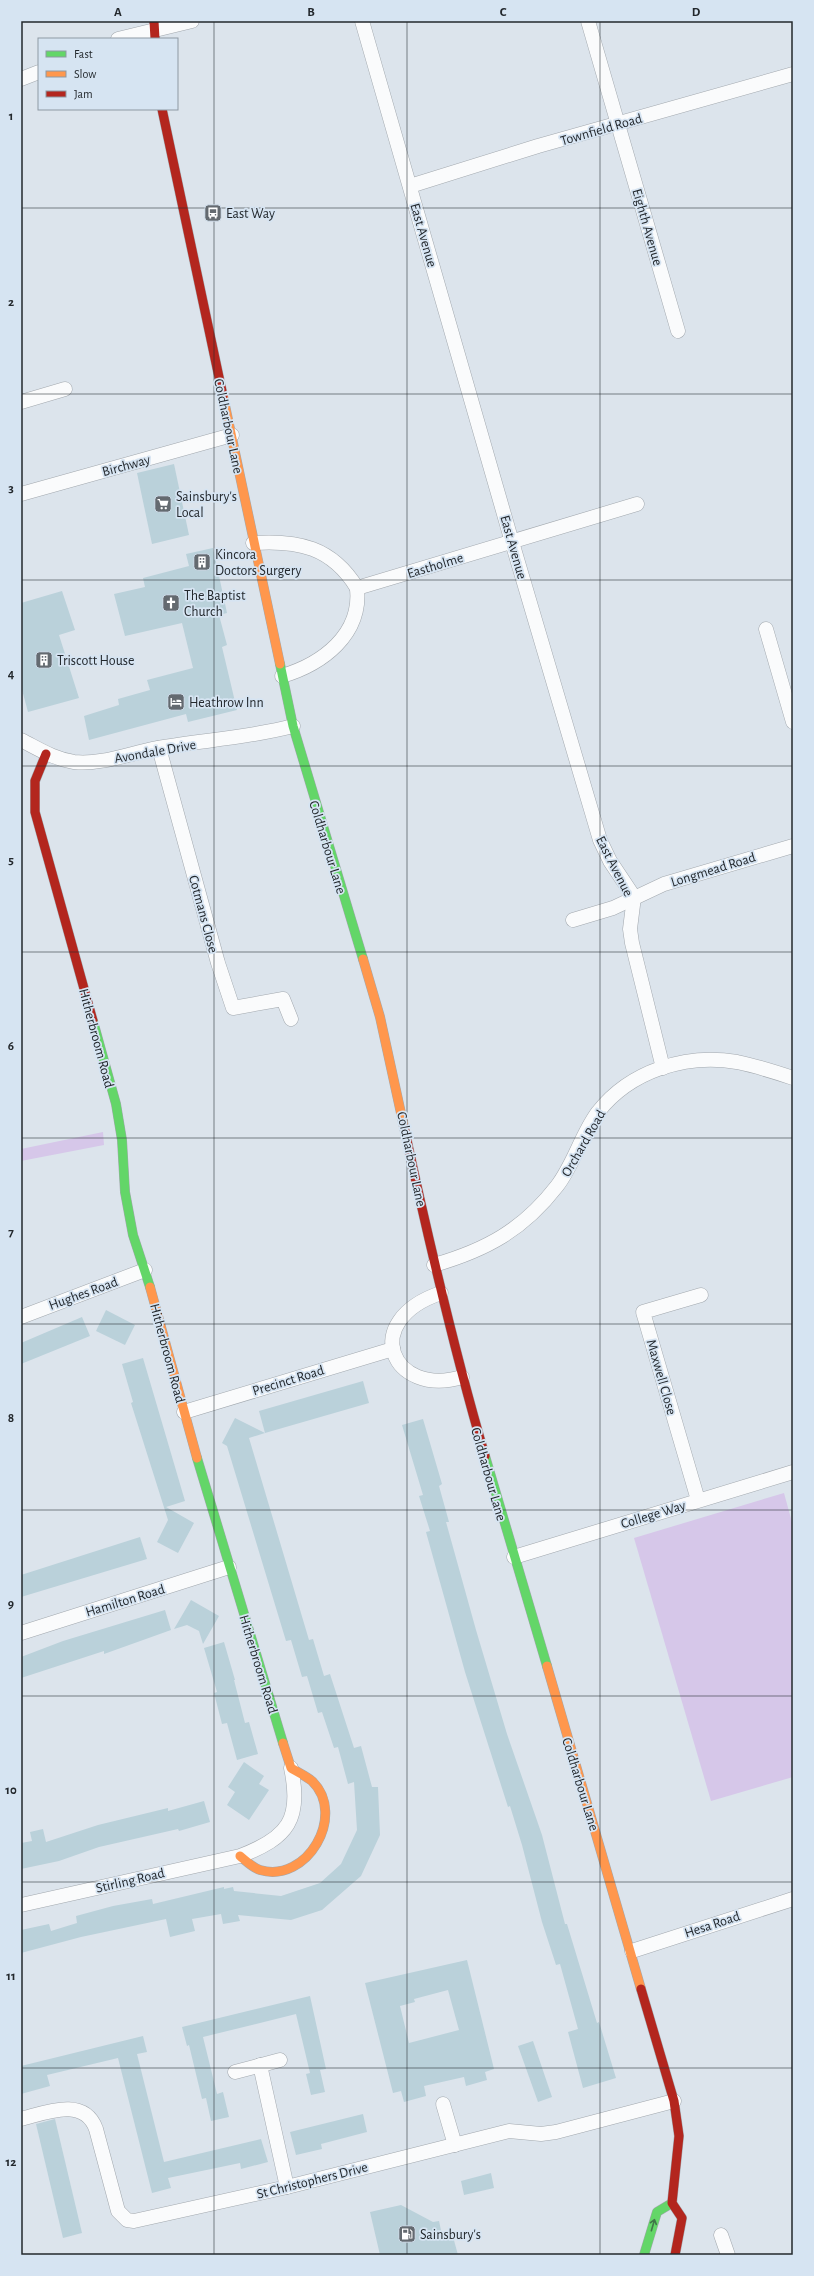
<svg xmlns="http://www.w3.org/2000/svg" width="814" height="2276" font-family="'Alegreya Sans',sans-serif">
  <rect width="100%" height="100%" fill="#dce4ec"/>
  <!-- green -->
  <g fill="#d6c7e9">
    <path d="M103,1132L104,1145L21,1161V1149Z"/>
    <path d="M784,1493L793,1526V1777L711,1801L634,1538Z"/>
  </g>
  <!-- building -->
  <g fill="#bad1da" fill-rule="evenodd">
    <path d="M174,464L189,535L152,544L137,473Z"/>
    <path d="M213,548L227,613L219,615L227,645L222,647L237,710L188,722L186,714L89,740L84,716L119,705L118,699L150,690L147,680L193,668L182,623L125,636L114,594L145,587L143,578L189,566L186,554Z"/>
    <path d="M62,591L75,630L59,635L79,698L28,712L21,686V603Z"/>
    <path d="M106,1310L135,1325L125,1345L96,1331Z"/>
    <path d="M82,1317L90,1336L21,1364V1343Z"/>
    <path d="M143,1358L185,1501L166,1507L194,1523L178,1553L157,1542L168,1520L131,1403L133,1402L122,1364Z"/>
    <path d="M363,1381L369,1403L265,1433L259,1411Z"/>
    <path d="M235,1418L265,1433L249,1438L309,1640L313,1639L324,1676L330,1674L354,1748L361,1746L372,1787H378L380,1835L361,1876L322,1910L291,1920L238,1915L240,1921L223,1924L221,1914L192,1919L195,1931L170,1937L166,1919L81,1937L21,1953V1930L49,1924L51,1931L77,1923L76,1916L113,1906L152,1899L153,1904L224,1887V1889L233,1887L234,1891L281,1896L320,1883L341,1864L357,1830L354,1782L348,1784L338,1747L334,1748L322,1712L318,1713L307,1676L302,1677L291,1640L286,1641L227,1446L222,1443Z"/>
    <path d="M423,1419L442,1484L439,1486L449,1522H446L476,1630L507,1734L542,1835L565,1924H567L597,2023L599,2022L616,2078L583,2088L568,2032L578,2029L560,1964L556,1965L542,1922L522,1845L510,1806L508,1807L465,1672L426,1532L430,1531L419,1496L423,1495L402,1425Z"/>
    <path d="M140,1537L147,1559L21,1597V1575Z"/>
    <path d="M191,1600L219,1616L203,1644L199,1631L187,1625L174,1629Z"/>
    <path d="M165,1610L171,1630L104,1654V1651L21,1678V1657L63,1641Z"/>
    <path d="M224,1642L235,1680H234L245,1723L249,1722L258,1754L237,1760L227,1723L222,1724L214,1693L217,1692L204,1648Z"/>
    <path d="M244,1762L264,1776L259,1784L269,1790L249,1820L227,1805L235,1792L228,1787Z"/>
    <path d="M204,1801L210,1822L179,1831L178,1829L99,1847L59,1861L21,1869V1843L32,1841L30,1832L43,1829L46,1842L98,1825L168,1808V1811Z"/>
    <path d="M467,1960L494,2069L485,2072L487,2080L466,2086L464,2077L424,2086L426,2096L404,2102L401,2091L393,2093L365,1983ZM448,1990L459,2030L409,2043L400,2006L415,2002L414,1999Z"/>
    <path d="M310,1996L326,2069L320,2070L325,2092L311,2095L306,2074L310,2073L296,2014L203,2037L217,2094L223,2092L229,2117L211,2121L206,2098L202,2099L189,2045L187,2046L182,2027Z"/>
    <path d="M143,2036L147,2052L137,2054L164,2162L261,2139L268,2162L241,2169L240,2163L168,2178L171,2188L152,2193L118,2058L47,2075L50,2086L21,2094V2066Z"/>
    <path d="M533,2041L552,2097L538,2102L518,2046Z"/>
    <path d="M363,2114L367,2132L321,2144L322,2149L296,2155L290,2132Z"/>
    <path d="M55,2119L82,2233L63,2238L36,2124Z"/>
    <path d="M491,2173L494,2188L464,2195L461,2181Z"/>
    <path d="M401,2205L433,2222L439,2221L442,2235L452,2233L458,2255H380L370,2212Z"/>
  </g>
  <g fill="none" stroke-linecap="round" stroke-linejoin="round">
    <defs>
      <g id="street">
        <path d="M362,21L512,542L600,840L610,861L634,897L630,929L632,943L663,1068"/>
        <path d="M588,21L678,331"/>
        <path d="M118,39L192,21"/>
        <path d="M21,79L39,72"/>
        <path d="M410,186L538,146L793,74"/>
        <path d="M21,402L65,389"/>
        <path d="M21,494L232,435"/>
        <path d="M253,543C298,540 332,547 357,588L637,504"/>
        <path d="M766,629L793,722"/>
        <path d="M282,676C322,664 362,635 357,588"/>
        <path d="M21,740C39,749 54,759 74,762C102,765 130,753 158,748C203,740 248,738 293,726"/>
        <path d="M159,748L218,963L233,1008L283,999L291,1019"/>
        <path d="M573,920L613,908L664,884L793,846"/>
        <path d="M434,1265C486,1250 523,1230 557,1186C574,1164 581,1135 598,1112C630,1071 686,1053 737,1062C756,1066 775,1072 793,1078"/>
        <path d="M441,1293C358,1321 392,1398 462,1377"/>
        <path d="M21,1317L145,1270"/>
        <path d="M184,1412L393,1349"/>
        <path d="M698,1500L643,1312L701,1295"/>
        <path d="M514,1557L793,1472"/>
        <path d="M21,1633L229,1567"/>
        <path d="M21,1905L240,1856C288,1838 302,1819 291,1768"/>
        <path d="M632,1951L793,1899"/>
        <path d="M260,2065L287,2187"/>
        <path d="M235,2072L280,2060"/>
        <path d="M443,2104L455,2145"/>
        <path d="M21,2119C45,2113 84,2096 96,2129L118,2211L127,2220L134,2221L287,2187L509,2131L541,2134L556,2132L674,2101"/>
        <path d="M721,2235L728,2255"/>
      </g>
      <g id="fast">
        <path d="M280,664L293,726L363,959"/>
        <path d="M93,1021L116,1104L122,1140L125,1192L133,1235L150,1287"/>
        <path d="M485,1456L547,1666"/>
        <path d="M197,1458L283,1743"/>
        <path d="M644,2255L657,2212L672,2203"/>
      </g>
      <g id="slow">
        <path d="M223,396L280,664"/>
        <path d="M363,959L380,1017L404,1127"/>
        <path d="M150,1287L197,1458"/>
        <path d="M547,1666L641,1989"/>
        <path d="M240,1856C246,1861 253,1868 260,1870C307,1884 347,1815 312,1781C306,1776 297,1772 291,1768L283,1743"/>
      </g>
      <g id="jam">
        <path d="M154,21L155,39"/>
        <path d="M162,109L223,396"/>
        <path d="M46,754L35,781V812L93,1021"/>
        <path d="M404,1127C428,1238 453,1347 485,1456"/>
        <path d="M641,1989L674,2101L679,2136L672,2203L682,2218L675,2255"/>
      </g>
    </defs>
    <!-- street casing -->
    <use href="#street" stroke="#a2a8ae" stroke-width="15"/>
    <!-- fast casing -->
    <use href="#fast" stroke="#a2a8ae" stroke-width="10"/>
    <!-- slow casing -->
    <use href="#slow" stroke="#a2a8ae" stroke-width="10"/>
    <!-- jam casing -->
    <use href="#jam" stroke="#a2a8ae" stroke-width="10"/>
    <!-- street -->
    <use href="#street" stroke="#fafbfc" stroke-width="14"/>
    <!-- fast -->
    <use href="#fast" stroke="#63d668" stroke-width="9"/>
    <!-- slow -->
    <use href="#slow" stroke="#ff974d" stroke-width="9"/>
    <!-- jam -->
    <use href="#jam" stroke="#b3261e" stroke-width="9"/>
  </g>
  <!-- one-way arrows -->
  <defs><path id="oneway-shaft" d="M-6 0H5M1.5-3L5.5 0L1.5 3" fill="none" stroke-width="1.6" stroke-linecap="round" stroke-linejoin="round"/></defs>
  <use stroke="#407648" href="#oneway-shaft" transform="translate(653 2225) rotate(-74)"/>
  <!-- grid -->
  <path fill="none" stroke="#23282d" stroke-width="1" stroke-opacity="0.55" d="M214,21V2255M407,21V2255M600,21V2255M21,208H793M21,394H793M21,580H793M21,766H793M21,952H793M21,1138H793M21,1324H793M21,1510H793M21,1696H793M21,1882H793M21,2068H793"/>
  <!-- icons -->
  <defs>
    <symbol id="bus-square" viewBox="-11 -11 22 22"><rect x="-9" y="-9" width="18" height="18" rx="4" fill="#646a70" stroke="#d6e4f2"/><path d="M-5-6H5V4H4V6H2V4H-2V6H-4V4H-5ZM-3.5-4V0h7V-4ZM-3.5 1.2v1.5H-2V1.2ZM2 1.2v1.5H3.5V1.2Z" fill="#fff"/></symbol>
    <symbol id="supermarket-square" viewBox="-11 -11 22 22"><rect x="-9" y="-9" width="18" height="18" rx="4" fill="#646a70" stroke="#d6e4f2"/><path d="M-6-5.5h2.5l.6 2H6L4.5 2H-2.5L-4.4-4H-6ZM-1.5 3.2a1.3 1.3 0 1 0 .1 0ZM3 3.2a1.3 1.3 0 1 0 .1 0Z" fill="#fff"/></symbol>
    <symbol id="building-square" viewBox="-11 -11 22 22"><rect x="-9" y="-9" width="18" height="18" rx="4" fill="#646a70" stroke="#d6e4f2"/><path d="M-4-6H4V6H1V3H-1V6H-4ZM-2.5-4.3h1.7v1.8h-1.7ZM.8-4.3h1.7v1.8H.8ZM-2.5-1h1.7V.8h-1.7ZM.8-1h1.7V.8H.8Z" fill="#fff"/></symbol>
    <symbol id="church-square" viewBox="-11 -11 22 22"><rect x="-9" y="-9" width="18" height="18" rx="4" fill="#646a70" stroke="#d6e4f2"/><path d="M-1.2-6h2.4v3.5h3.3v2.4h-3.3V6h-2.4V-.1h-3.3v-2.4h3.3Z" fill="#fff"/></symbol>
    <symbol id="hotel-square" viewBox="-11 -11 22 22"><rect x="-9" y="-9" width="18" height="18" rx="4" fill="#646a70" stroke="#d6e4f2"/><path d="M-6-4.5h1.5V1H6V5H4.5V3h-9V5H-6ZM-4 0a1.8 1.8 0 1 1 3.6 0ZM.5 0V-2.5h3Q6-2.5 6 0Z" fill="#fff"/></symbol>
    <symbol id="fuel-square" viewBox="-11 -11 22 22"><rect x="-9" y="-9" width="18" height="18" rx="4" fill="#646a70" stroke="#d6e4f2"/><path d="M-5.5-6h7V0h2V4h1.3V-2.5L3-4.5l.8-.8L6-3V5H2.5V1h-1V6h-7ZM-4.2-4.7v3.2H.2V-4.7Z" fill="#fff"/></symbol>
  </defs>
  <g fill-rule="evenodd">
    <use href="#bus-square" x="203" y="203" width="20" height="20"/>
    <use href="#supermarket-square" x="153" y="494" width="20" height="20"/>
    <use href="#building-square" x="192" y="552" width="20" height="20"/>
    <use href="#church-square" x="161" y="593" width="20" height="20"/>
    <use href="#building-square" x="34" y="650" width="20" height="20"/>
    <use href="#hotel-square" x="166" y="692" width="20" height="20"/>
    <use href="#fuel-square" x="397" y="2224" width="20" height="20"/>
  </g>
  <g text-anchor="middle" stroke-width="3.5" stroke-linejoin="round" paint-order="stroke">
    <!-- street labels -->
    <g font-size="14" fill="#23282d" stroke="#d6e4f2">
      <text transform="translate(601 129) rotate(-16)" y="5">Townfield Road</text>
      <text transform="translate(648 227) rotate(74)" y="5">Eighth Avenue</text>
      <text transform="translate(424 235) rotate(74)" y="5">East Avenue</text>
      <text transform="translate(229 426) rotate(78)" y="5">Coldharbour Lane</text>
      <text transform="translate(126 465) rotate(-15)" y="5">Birchway</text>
      <text transform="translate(514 547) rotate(74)" y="5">East Avenue</text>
      <text transform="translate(435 565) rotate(-17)" y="5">Eastholme</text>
      <text transform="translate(155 751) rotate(-10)" y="5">Avondale Drive</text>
      <text transform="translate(328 847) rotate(73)" y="5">Coldharbour Lane</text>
      <text transform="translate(615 866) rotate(63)" y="5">East Avenue</text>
      <text transform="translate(713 869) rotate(-17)" y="5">Longmead Road</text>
      <text transform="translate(204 914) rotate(75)" y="5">Cotmans Close</text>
      <text transform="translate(97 1038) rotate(75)" y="5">Hitherbroom Road</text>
      <text transform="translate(583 1143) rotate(-60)" y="5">Orchard Road</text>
      <text transform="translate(412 1159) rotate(78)" y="5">Coldharbour Lane</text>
      <text transform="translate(83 1293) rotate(-20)" y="5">Hughes Road</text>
      <text transform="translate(168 1353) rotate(75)" y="5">Hitherbroom Road</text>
      <text transform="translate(662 1377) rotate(74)" y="5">Maxwell Close</text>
      <text transform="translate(288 1380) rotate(-17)" y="5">Precinct Road</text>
      <text transform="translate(489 1474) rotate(74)" y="5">Coldharbour Lane</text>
      <text transform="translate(653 1514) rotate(-17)" y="5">College Way</text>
      <text transform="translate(125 1600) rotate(-17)" y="5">Hamilton Road</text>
      <text transform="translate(259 1664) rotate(73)" y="5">Hitherbroom Road</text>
      <text transform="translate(581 1784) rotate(73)" y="5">Coldharbour Lane</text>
      <text transform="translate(130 1880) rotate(-13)" y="5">Stirling Road</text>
      <text transform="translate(712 1924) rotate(-18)" y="5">Hesa Road</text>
      <text transform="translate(312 2180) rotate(-14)" y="5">St Christophers Drive</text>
    </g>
    <!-- poi labels -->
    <g font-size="14" fill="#23282d" stroke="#d6e4f2" text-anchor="start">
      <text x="226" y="218">East Way</text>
      <text x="176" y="501">Sainsbury's<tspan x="176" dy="16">Local</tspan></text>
      <text x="215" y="559">Kincora<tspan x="215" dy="16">Doctors Surgery</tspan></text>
      <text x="184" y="600">The Baptist<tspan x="184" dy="16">Church</tspan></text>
      <text x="57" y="665">Triscott House</text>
      <text x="189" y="707">Heathrow Inn</text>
      <text x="420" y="2239">Sainsbury's</text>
    </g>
  </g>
  <!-- border -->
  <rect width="814" height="2276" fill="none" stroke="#d6e4f2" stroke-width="44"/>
  <!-- legend -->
  <rect x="38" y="38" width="140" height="72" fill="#d6e4f2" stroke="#8e99a3"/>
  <rect x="46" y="51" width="20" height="6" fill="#63d668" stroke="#8e99a3"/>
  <text x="74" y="58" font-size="12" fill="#23282d">Fast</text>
  <rect x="46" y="71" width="20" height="6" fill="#ff974d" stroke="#8e99a3"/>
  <text x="74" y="78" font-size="12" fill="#23282d">Slow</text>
  <rect x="46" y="91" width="20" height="6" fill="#b3261e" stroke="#8e99a3"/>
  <text x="74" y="98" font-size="12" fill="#23282d">Jam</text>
  <rect x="22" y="22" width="770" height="2232" fill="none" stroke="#23282d" stroke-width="1.5"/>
  <g font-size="13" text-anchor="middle" font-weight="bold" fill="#23282d">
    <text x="118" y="16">A</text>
    <text x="311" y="16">B</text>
    <text x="503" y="16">C</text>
    <text x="696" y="16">D</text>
    <text x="11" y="120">1</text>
    <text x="11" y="306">2</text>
    <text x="11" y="492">3</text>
    <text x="11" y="678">4</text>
    <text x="11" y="864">5</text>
    <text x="11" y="1050">6</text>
    <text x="11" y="1236">7</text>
    <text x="11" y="1422">8</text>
    <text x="11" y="1608">9</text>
    <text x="11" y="1794">10</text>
    <text x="11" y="1980">11</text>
    <text x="11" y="2166">12</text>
  </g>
</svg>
